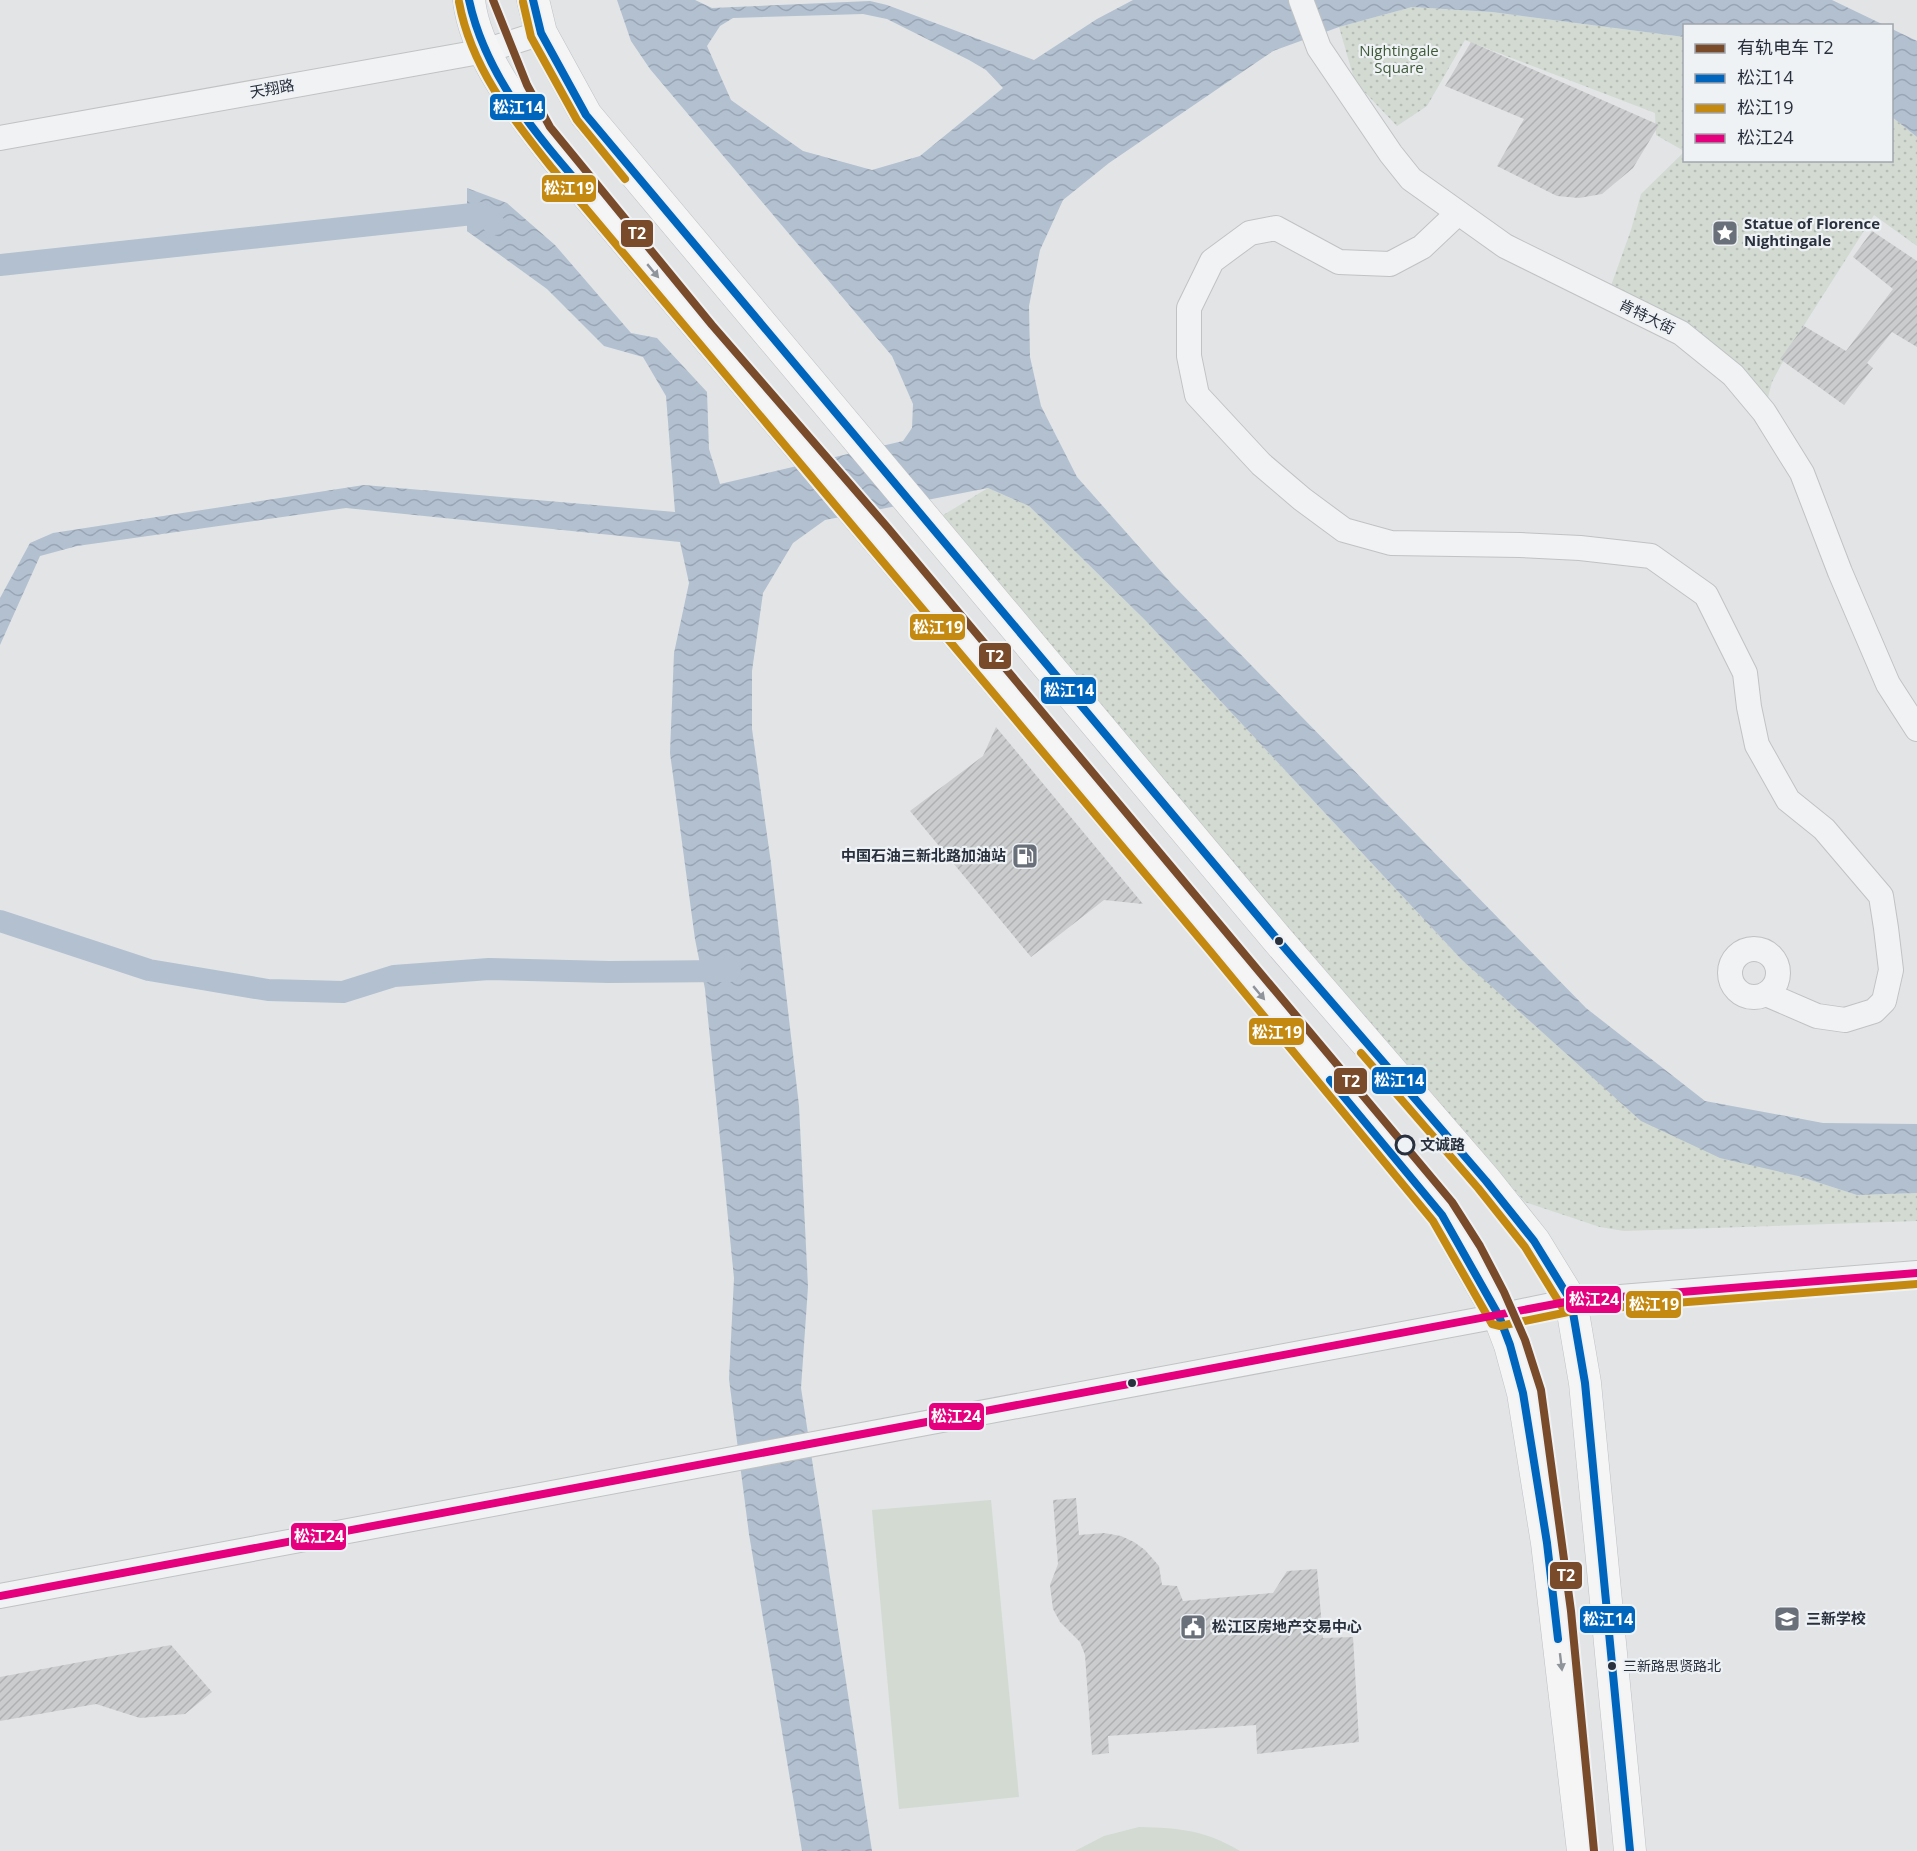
<svg xmlns="http://www.w3.org/2000/svg" width="1917" height="1851" font-family="'Open Sans','Noto Sans SC',sans-serif">
  <defs>
    <pattern id="park-dots" width="8" height="8" patternUnits="userSpaceOnUse" patternTransform="scale(1.5)"><rect width="8" height="8" fill="#d2dad2"/><path d="M2 2h.1M6 6h.1" fill="none" stroke="#b4bcb5" stroke-width="1.8" stroke-linecap="round"/></pattern>
    <pattern id="water-waves" width="16" height="10" patternUnits="userSpaceOnUse" patternTransform="scale(1.5)"><rect width="16" height="10" fill="#b2c0d0"/><path d="M0 5q4-4 8 0t8 0" fill="none" stroke="#99a5b4"/></pattern>
    <pattern id="building-hatch" width="6" height="6" patternUnits="userSpaceOnUse" patternTransform="scale(1.5)"><rect width="6" height="6" fill="#caccce"/><path d="M-1 1l2-2M0 6l6-6M5 7l2-2" fill="none" stroke="#aeb0b2"/></pattern>
  </defs>
  <rect width="100%" height="100%" fill="#e2e4e6"/>
  <!-- park -->
  <g fill="url(#park-dots)">
    <path d="M1412,7L1492,12L1684,37V151L1656,135L1655,113L1465,40L1427,106L1397,126L1355,82L1339,27Z"/>
    <path d="M1892,117L1917,137V246L1874,215L1806,322L1781,365L1772,382L1764,412L1733,375L1607,297L1631,230L1641,194L1684,152V160H1892Z"/>
    <path d="M988,488L1029,506L1145,620L1461,959L1798,1176L1857,1195L1917,1193V1221L1624,1231L1600,1227L1525,1202L935,520Z"/>
  </g>
  <!-- pitch -->
  <g fill="#d2dad2">
    <path d="M991,1500L1019,1797L899,1809L872,1510Z"/>
    <path d="M1139,1827C1180,1828 1204,1830 1240,1851H1075L1104,1836Z"/>
  </g>
  <!-- water -->
  <g fill="url(#water-waves)" fill-rule="evenodd">
    <path d="M617,0H695L712,8L870,1L887,5L1034,60L1097,19L1133,0H1832L1884,25L1684,26V37L1492,12L1412,7L1339,27L1273,51L1109,163L1063,200L1040,250L1029,306L1030,357L1041,406L1077,477L1172,584L1586,1008L1705,1101L1823,1123L1917,1124V1193L1857,1195L1798,1176L1720,1158L1641,1121L1461,959L1145,620L1029,506L988,488L825,520L793,543L763,593L752,671V729L771,863L799,1106L808,1287L801,1388L872,1851H802L749,1534L729,1379L734,1278L705,989L695,939L670,753L674,653L689,583L680,542L346,508L77,546L40,556L0,645V598L30,543L53,533L364,485L675,512L666,396L643,357L604,346L547,289L467,231V188L507,203L555,245L631,333L657,338L707,392L709,449L720,484L903,441L912,428L913,404L892,356L650,69L631,41ZM863,14L887,19L969,60L986,70L1003,88L920,156L872,170L803,151L731,100L707,46L720,26L733,18Z"/>
    <path d="M1892,29L1917,41V137L1892,117Z"/>
  </g>
  <g fill="none" stroke-linecap="round" stroke-linejoin="round">
    <!-- canal -->
    <g stroke="#b2c0d0" stroke-width="22">
      <path d="M0,265L482,213L494,224"/>
      <path d="M0,921L149,970L268,990L343,992L394,976L489,969L609,972L730,971"/>
    </g>
  </g>
  <!-- building -->
  <g fill="url(#building-hatch)">
    <path d="M1471,42L1659,125L1633,168L1602,194L1579,198L1557,196L1497,166L1524,119L1445,86Z"/>
    <path d="M1872,231L1917,261V347L1892,332L1867,363L1873,368L1844,405L1780,359L1804,326L1846,351L1893,289L1853,257Z"/>
    <path d="M996,727L1143,904L1104,900L1031,957L910,811L983,756Z"/>
    <path d="M1076,1498L1079,1535L1104,1533L1121,1536L1134,1542L1145,1550L1159,1566L1162,1585L1177,1586L1183,1601L1273,1593L1287,1571L1317,1569L1323,1638L1353,1637L1359,1742L1257,1754L1256,1725L1108,1736L1109,1753L1092,1755L1085,1655L1080,1642L1060,1622L1053,1609L1050,1585L1058,1564L1053,1500Z"/>
    <path d="M171,1645L212,1692L185,1714L140,1718L96,1704L0,1721V1677Z"/>
  </g>
  <g fill="none" stroke-linecap="round" stroke-linejoin="round">
    <defs>
      <g id="minor">
        <path d="M1301,0L1319,48L1391,154L1411,179L1505,246L1681,333L1733,375L1764,412L1802,473L1840,572L1888,684L1917,729"/>
        <path d="M0,138L485,51L541,33"/>
        <path d="M1458,213L1422,247L1390,264L1339,262L1276,228L1250,233L1212,261L1189,308V356L1197,395L1261,464L1302,499L1344,530L1391,543L1520,545L1580,548L1651,556L1706,595L1745,673L1749,707L1757,745L1788,800L1824,829L1881,896L1886,928L1891,970L1884,1001L1874,1011L1845,1020L1817,1016L1766,994"/>
        <circle cx="1754" cy="973" r="24"/>
        <path d="M0,1596L1499,1316L1571,1301L1917,1273"/>
      </g>
      <g id="major">
        <path d="M469,0C475,57 525,117 559,161L1218,944L1442,1215L1499,1316L1510,1345L1523,1393L1547,1543L1583,1851"/>
        <path d="M533,0L541,33L586,115L1277,939L1486,1181L1534,1241L1571,1301L1585,1383L1630,1851"/>
      </g>
    </defs>
    <!-- minor casing -->
    <use href="#minor" stroke="#c0c2c4" stroke-width="26"/>
    <!-- major casing -->
    <use href="#major" stroke="#bec1c4" stroke-width="33"/>
    <!-- minor -->
    <use href="#minor" stroke="#f0f2f3" stroke-width="24"/>
    <!-- major -->
    <use href="#major" stroke="#f5f5f6" stroke-width="32"/>
    <defs>
      <g id="bus-1">
        <path d="M469,0C486,79 541,140 592,199"/>
        <path d="M533,0L541,33L586,115L1277,939L1486,1181L1534,1241L1571,1301L1585,1383L1630,1851"/>
        <path d="M1330,1080L1442,1215L1499,1316L1510,1345L1523,1393L1547,1543L1558,1639"/>
      </g>
      <g id="bus-2">
        <path d="M459,2C471,67 511,117 551,167L1210,951L1433,1221L1492,1324L1500,1326L1573,1311L1917,1284"/>
        <path d="M523,2L531,37L577,120L625,179"/>
        <path d="M1361,1053L1478,1188L1525,1247L1562,1307"/>
      </g>
      <path id="bus-3" d="M0,1596L1571,1301L1917,1273"/>
    </defs>
    <!-- bus-1 casing -->
    <use href="#bus-1" stroke="#eff2f5" stroke-width="12"/>
    <!-- bus-2 casing -->
    <use href="#bus-2" stroke="#eff2f5" stroke-width="12"/>
    <!-- bus-3 casing -->
    <use href="#bus-3" stroke="#eff2f5" stroke-width="12"/>
    <!-- bus-1 -->
    <use href="#bus-1" stroke="#0065bd" stroke-width="8"/>
    <!-- bus-2 -->
    <use href="#bus-2" stroke="#c48910" stroke-width="8"/>
    <!-- bus-3 -->
    <use href="#bus-3" stroke="#e5007d" stroke-width="8"/>
    <defs>
      <path id="tram-1" d="M493,0L527,85L550,127L712,325L888,528L1452,1202L1480,1246L1504,1292L1525,1340L1541,1390L1571,1611L1594,1851"/>
    </defs>
    <!-- tram-1 casing -->
    <use href="#tram-1" stroke="#eff2f5" stroke-width="12"/>
    <!-- tram-1 -->
    <use href="#tram-1" stroke="#7a4b2a" stroke-width="8"/>
  </g>
  <!-- one-way arrows -->
  <defs><path id="oneway-solid" d="M-6-.8H1V-3.2L6.5 0L1 3.2V.8H-6Z" transform="scale(1.5)"/></defs>
  <g fill="#8f939a">
    <use href="#oneway-solid" transform="translate(653 271) rotate(50)"/>
    <use href="#oneway-solid" transform="translate(1259 993) rotate(50)"/>
    <use href="#oneway-solid" transform="translate(1561 1662) rotate(83)"/>
  </g>
  <!-- icons -->
  <defs>
    <symbol id="sight-square" viewBox="-11 -11 22 22"><rect x="-9" y="-9" width="18" height="18" rx="4" fill="#6a7079" stroke="#eff2f5"/><path d="M0-6L1.8-2.2L6-1.7L2.9 1.2L3.7 5.4L0 3.3L-3.7 5.4L-2.9 1.2L-6-1.7L-1.8-2.2Z" fill="#fff"/></symbol>
    <symbol id="fuel-square" viewBox="-11 -11 22 22"><rect x="-9" y="-9" width="18" height="18" rx="4" fill="#6a7079" stroke="#eff2f5"/><path d="M-5.5-6h7V0h2V4h1.3V-2.5L3-4.5l.8-.8L6-3V5H2.5V1h-1V6h-7ZM-4.2-4.7v3.2H.2V-4.7Z" fill="#fff"/></symbol>
    <symbol id="school-square" viewBox="-11 -11 22 22"><rect x="-9" y="-9" width="18" height="18" rx="4" fill="#6a7079" stroke="#eff2f5"/><path d="M0-5L7-2L0 1L-7-2ZM-4 1L0 2.5L4 1V4Q0 6-4 4Z" fill="#fff"/></symbol>
    <symbol id="civic-square" viewBox="-11 -11 22 22"><rect x="-9" y="-9" width="18" height="18" rx="4" fill="#6a7079" stroke="#eff2f5"/><path d="M-.6-6.5H3V-4.5H.6V-3L4-1V1h2V6H-6V1h2V-1L-.6-3ZM-1.2 2.5V6h2.4V2.5Z" fill="#fff"/></symbol>
  </defs>
  <g fill-rule="evenodd">
    <use href="#sight-square" x="1710" y="218" width="30" height="30"/>
    <use href="#fuel-square" x="1010" y="841" width="30" height="30"/>
    <use href="#school-square" x="1772" y="1604" width="30" height="30"/>
    <use href="#civic-square" x="1178" y="1612" width="30" height="30"/>
  </g>
  <!-- markers -->
  <g fill="#29313e" stroke="#eff2f5" stroke-width="2">
    <circle cx="1279" cy="941" r="5"/>
    <circle cx="1132" cy="1383" r="5"/>
    <circle cx="1612" cy="1666" r="5"/>
  </g>
  <circle fill="#eff2f5" stroke="#29313e" stroke-width="3" cx="1405" cy="1145" r="9"/>
  <g text-anchor="middle" stroke-width="4.5" stroke-linejoin="round" paint-order="stroke">
    <!-- bus labels -->
    <g font-size="14" fill="#29313e" stroke="#eff2f5" text-anchor="start">
      <text x="1623" y="1671">三新路思贤路北</text>
    </g>
    <!-- park labels -->
    <g font-size="15" fill="#3e5937" stroke="#eff2f5">
      <text x="1399" y="56">Nightingale<tspan x="1399" dy="17">Square</tspan></text>
    </g>
    <!-- street labels -->
    <g font-size="15" fill="#29313e" stroke="#eff2f5">
      <text transform="translate(272 89) rotate(-10)" y="5">天翔路</text>
      <text transform="translate(1647 317) rotate(26)" y="5">肯特大街</text>
    </g>
    <!-- poi labels -->
    <g font-size="15" font-weight="bold" fill="#29313e" stroke="#eff2f5" text-anchor="start">
      <text x="1744" y="229">Statue of Florence<tspan x="1744" dy="17">Nightingale</tspan></text>
      <text x="1006" y="861" text-anchor="end">中国石油三新北路加油站</text>
      <text x="1806" y="1624">三新学校</text>
      <text x="1212" y="1632">松江区房地产交易中心</text>
    </g>
    <!-- stop labels -->
    <g font-size="15" font-weight="bold" fill="#29313e" stroke="#eff2f5" text-anchor="start">
      <text x="1420" y="1150">文诚路</text>
    </g>
  </g>
  <g stroke="#eff2f5" stroke-width="2">
    <rect x="489" y="93" width="57" height="28" rx="6" fill="#0065bd"/>
    <rect x="541" y="174" width="56" height="29" rx="6" fill="#c48910"/>
    <rect x="620" y="219" width="34" height="29" rx="6" fill="#7a4b2a"/>
    <rect x="909" y="613" width="57" height="28" rx="6" fill="#c48910"/>
    <rect x="978" y="642" width="34" height="28" rx="6" fill="#7a4b2a"/>
    <rect x="1040" y="676" width="57" height="29" rx="6" fill="#0065bd"/>
    <rect x="1248" y="1017" width="57" height="29" rx="6" fill="#c48910"/>
    <rect x="1371" y="1066" width="56" height="29" rx="6" fill="#0065bd"/>
    <rect x="1333" y="1067" width="35" height="28" rx="6" fill="#7a4b2a"/>
    <rect x="1565" y="1285" width="57" height="29" rx="6" fill="#e5007d"/>
    <rect x="1625" y="1290" width="57" height="29" rx="6" fill="#c48910"/>
    <rect x="928" y="1402" width="57" height="29" rx="6" fill="#e5007d"/>
    <rect x="290" y="1522" width="57" height="29" rx="6" fill="#e5007d"/>
    <rect x="1549" y="1561" width="34" height="29" rx="6" fill="#7a4b2a"/>
    <rect x="1579" y="1605" width="57" height="29" rx="6" fill="#0065bd"/>
  </g>
  <g font-size="16" text-anchor="middle" font-weight="bold" fill="#fff">
    <text x="518" y="113">松江14</text>
    <text x="569" y="194">松江19</text>
    <text x="637" y="239">T2</text>
    <text x="938" y="633">松江19</text>
    <text x="995" y="662">T2</text>
    <text x="1069" y="696">松江14</text>
    <text x="1277" y="1038">松江19</text>
    <text x="1399" y="1086">松江14</text>
    <text x="1351" y="1087">T2</text>
    <text x="1594" y="1305">松江24</text>
    <text x="1654" y="1310">松江19</text>
    <text x="956" y="1422">松江24</text>
    <text x="319" y="1542">松江24</text>
    <text x="1566" y="1581">T2</text>
    <text x="1608" y="1625">松江14</text>
  </g>
  <!-- legend -->
  <rect x="1683" y="24" width="210" height="138" fill="#eff2f5" stroke="#a0a5ac" stroke-width="1.5"/>
  <rect x="1695" y="44" width="30" height="9" fill="#7a4b2a" stroke="#a0a5ac" stroke-width="1.5"/>
  <text x="1737" y="54" font-size="18" fill="#29313e">有轨电车 T2</text>
  <rect x="1695" y="74" width="30" height="9" fill="#0065bd" stroke="#a0a5ac" stroke-width="1.5"/>
  <text x="1737" y="84" font-size="18" fill="#29313e">松江14</text>
  <rect x="1695" y="104" width="30" height="9" fill="#c48910" stroke="#a0a5ac" stroke-width="1.5"/>
  <text x="1737" y="114" font-size="18" fill="#29313e">松江19</text>
  <rect x="1695" y="134" width="30" height="9" fill="#e5007d" stroke="#a0a5ac" stroke-width="1.5"/>
  <text x="1737" y="144" font-size="18" fill="#29313e">松江24</text>
</svg>
